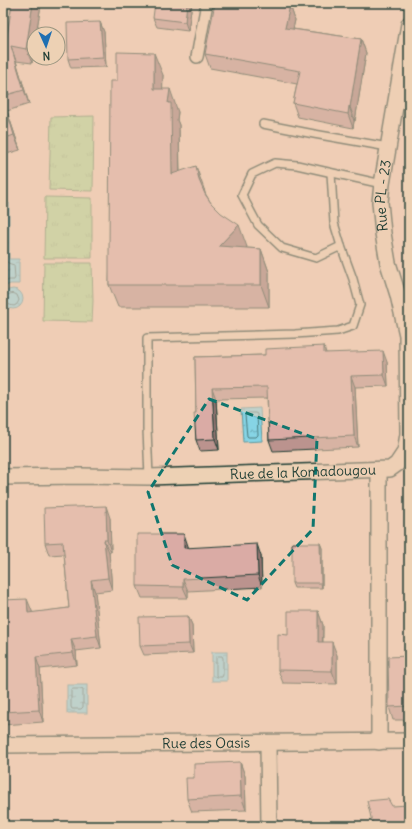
<svg xmlns="http://www.w3.org/2000/svg" width="412" height="829" font-family="Delius,sans-serif">
  <defs>
    <pattern id="grass-tufts" width="24" height="20" patternUnits="userSpaceOnUse"><rect width="24" height="20" fill="#add794"/><path d="M3 7l-1-3M5 7V3M7 7l1-3M15 17l-1-3M17 17v-4M19 17l1-3" fill="none" stroke="#94b980"/></pattern>
    <pattern id="water-ripples" width="26" height="14" patternUnits="userSpaceOnUse"><rect width="26" height="14" fill="#86d4e5"/><path d="M2 4q2-2 4 0t4 0M15 11q2-2 4 0t4 0" fill="none" stroke="#6dadba"/></pattern>
  </defs>
  <rect width="100%" height="100%" fill="#efcdb5"/>
  <filter id="ink" filterUnits="userSpaceOnUse"><feTurbulence type="fractalNoise" baseFrequency=".025" numOctaves="2"/><feDisplacementMap in="SourceGraphic" scale="8" xChannelSelector="R" yChannelSelector="G"/><feConvolveMatrix kernelMatrix="1 2 1 2 8 2 1 2 1" color-interpolation-filters="sRGB"/></filter>
  <g filter="url(#ink)">
    <!-- grass -->
    <g fill="url(#grass-tufts)" stroke="#668a64">
      <path d="M94,116L93,191L49,190L51,117Z"/>
      <path d="M45,197L92,198V258H44Z"/>
      <path d="M44,263H92L93,301L92,322L43,321Z"/>
    </g>
    <!-- water -->
    <g fill="url(#water-ripples)" stroke="#5d989e">
      <path d="M3,203H9V259H19V284H10L3,288Z"/>
      <circle cx="13" cy="299" r="10"/>
      <path d="M260,408L262,441L243,442L241,409Z"/>
      <rect x="212" y="652" width="15" height="29"/>
      <rect x="67" y="685" width="20" height="28"/>
    </g>
    <g fill="none" stroke-linecap="round" stroke-linejoin="round">
      <!-- shore -->
      <g stroke="#48797b" stroke-width="1">
        <path d="M3,207L5,209V259L8,263L14,265L15,278L14,280H9L3,283"/>
        <path d="M3,296C9,296 11,291 17,295L19,300C15,311 10,303 3,303"/>
        <path d="M247,413H255L257,414L258,435L256,437H248L247,436L245,415Z"/>
        <path d="M218,656H222L223,658V675L222,677H217L216,675V658Z"/>
        <path d="M73,689H81L83,690V707L81,709H72L71,707V691Z"/>
      </g>
      <defs>
        <g id="service">
          <path d="M263,124L314,134L388,147"/>
          <path d="M341,246L316,258L282,248L258,225L242,195L252,174L275,163L297,165L382,184"/>
          <path d="M149,477L147,429V338L295,334L338,331L353,326L360,305L353,279L341,246L334,223L331,173"/>
        </g>
        <path id="pedestrian" d="M197,57L207,3"/>
        <g id="minor">
          <path d="M379,470V742"/>
          <path id="s1" d="M3,477L80,476L149,477L390,469L397,464L405,452L408,434L407,335L398,295L388,263L383,233L380,202L382,184L409,24"/>
          <path d="M268,743L269,826"/>
          <path id="s2" d="M3,745L409,741"/>
        </g>
      </defs>
      <!-- service casing -->
      <use href="#service" stroke="#1f3d34" stroke-width="10"/>
      <!-- pedestrian casing -->
      <use href="#pedestrian" stroke="#1f3d34" stroke-width="14"/>
      <!-- minor casing -->
      <use href="#minor" stroke="#1f3d34" stroke-width="18"/>
      <!-- service -->
      <use href="#service" stroke="#edd1b4" stroke-width="7"/>
      <!-- pedestrian -->
      <use href="#pedestrian" stroke="#edd1b4" stroke-width="11"/>
      <!-- minor -->
      <use href="#minor" stroke="#edd1b4" stroke-width="15"/>
    </g>
    <!-- wall -->
    <g fill="#bb938e" stroke="#1f3d34">
      <path d="M12,3L41,5L36,34H34V48L32,63L16,61L29,104L7,111L20,150L3,155V63Z"/>
      <path d="M192,3L188,31L157,27L153,18Z"/>
      <path d="M290,5L295,20L293,29L361,39L366,53L355,121H354L353,128L298,117L293,103L297,84L210,68L205,54Z"/>
      <path d="M100,22L104,32L106,67L71,68L68,59Z"/>
      <path d="M163,75L162,89L178,112L177,120L179,125L180,171L204,189L205,193L211,203L247,247L246,248L261,249L269,272V307H118L109,285L117,81Z"/>
      <path d="M324,346L326,353L387,362L388,386L355,387L358,447L273,451L269,440L267,398L216,399L219,450L200,451L196,440V413L195,357L265,355Z"/>
      <path d="M110,518L111,552H109L112,590L95,592L101,648L76,651L77,665L40,669L43,722L3,725V600L32,611V613L69,608L64,554L49,555L45,543Z"/>
      <path d="M320,543L322,548V588H294L292,583Z"/>
      <path d="M188,546V548L261,556L262,587L188,591V598H142L137,586Z"/>
      <path d="M318,611L323,625V642L337,655V684L283,683L278,670L288,635Z"/>
      <path d="M188,616L192,625L193,653L144,655L140,646Z"/>
      <path d="M409,656V720H393L389,707Z"/>
      <path d="M240,762L245,776L246,810L192,812L187,799Z"/>
    </g>
    <!-- shaded-wall -->
    <g fill="#997874" stroke="#1f3d34">
      <path d="M33,3H40L41,5L36,34H34V48L32,63L26,49Z"/>
      <path d="M187,3H192L188,31L185,22Z"/>
      <path d="M290,5L295,20L290,42L285,28Z"/>
      <path d="M100,22L104,32L106,67L103,57Z"/>
      <path d="M361,39L366,53L355,121L350,107Z"/>
      <path d="M11,46L16,61L29,104L24,90Z"/>
      <path d="M154,53L163,75L162,112L154,89Z"/>
      <path d="M170,89L178,112L177,120L179,125L180,196L172,174L168,103Z"/>
      <path d="M3,99L20,150L14,135Z"/>
      <path d="M349,106L354,121L353,128L348,114Z"/>
      <path d="M196,166L204,189L207,202L199,180Z"/>
      <path d="M239,225L247,247L227,269L219,246Z"/>
      <path d="M261,249L269,272V307L261,285Z"/>
      <path d="M383,351L387,362L388,386L384,375Z"/>
      <path d="M351,376L355,387L358,447L354,436Z"/>
      <path d="M212,388L216,399L219,450L215,439Z"/>
      <path d="M106,506L110,518L111,552L107,540Z"/>
      <path d="M184,534L188,546V560L184,548Z"/>
      <path d="M104,540L109,552L112,590L108,578Z"/>
      <path d="M320,543L322,548V588L321,583Z"/>
      <path d="M257,544L261,556L262,587L258,575Z"/>
      <path d="M183,579L188,591V598L183,587Z"/>
      <path d="M91,580L95,592L101,648L97,636Z"/>
      <path d="M27,599L32,611V625L28,613Z"/>
      <path d="M318,611L323,625L322,655L318,642Z"/>
      <path d="M188,616L192,625L193,653L189,644Z"/>
      <path d="M71,639L76,651L77,665L73,653Z"/>
      <path d="M332,642L337,655V684L332,671Z"/>
      <path d="M36,657L40,669L43,722L39,710Z"/>
      <path d="M240,762L245,776L246,810L241,796Z"/>
    </g>
    <!-- building -->
    <g fill="#daaba5" stroke="#1f3d34">
      <path d="M12,3H33L26,49L11,46L24,90L3,96V63Z"/>
      <path d="M155,3H187L185,22L153,18Z"/>
      <path d="M215,3H277L290,5L285,28L361,39L350,107L349,106L348,114L293,103L300,71L205,54Z"/>
      <path d="M100,22L103,57L68,59L67,23Z"/>
      <path d="M117,52L154,53V89H170L168,103H171L172,174L196,166L199,180L205,194L211,203L221,213L239,225L219,246L261,249V285H109V259L110,81H117Z"/>
      <path d="M3,99L14,135L3,139Z"/>
      <path d="M324,346V353L383,351L384,375L351,376L354,436L269,440L267,387L212,388L215,439L196,440L194,413H196L195,357L265,355V349Z"/>
      <path d="M106,506L107,540H104L108,578L91,580L97,636L71,639L73,653L36,657L39,710L3,712V600L27,599L28,613L69,608L63,542L45,543L44,508Z"/>
      <path d="M137,534H184V548L257,544L258,575L183,579V587L137,586Z"/>
      <path d="M292,543H320L321,583H292Z"/>
      <path d="M288,611H318V642H332V671L278,670V634L288,635Z"/>
      <path d="M188,616L189,644L140,646L139,617Z"/>
      <path d="M409,656V706L389,707L388,657Z"/>
      <path d="M240,762L241,796L187,799L186,778H194V764Z"/>
      <path d="M388,799L392,806L409,805V826H373L367,801Z"/>
      <path d="M76,822V826H18V823Z"/>
    </g>
  </g>
  <!-- marked area -->
  <path d="M0 0H412V829H0ZM209,399L317,439L313,529L247,600L172,565L148,492Z" fill="#efcdb5" fill-opacity=".55" fill-rule="evenodd"/>
  <path fill="none" stroke="#0f766e" stroke-width="3" stroke-dasharray="8 5" stroke-linejoin="round" d="M209,399L317,439L313,529L247,600L172,565L148,492Z"/>
  <g text-anchor="middle" stroke-width="3" stroke-linejoin="round" paint-order="stroke">
    <!-- street labels -->
    <g font-size="14" fill="#1f3d34" stroke="#edd1b4">
      <text dy="5" stroke="none"><textPath href="#s1" startOffset="670">Rue PL - 23</textPath></text>
      <text dy="5" stroke="none"><textPath href="#s1" startOffset="300">Rue de la Komadougou</textPath></text>
      <text dy="5" stroke="none"><textPath href="#s2" startOffset="203">Rue des Oasis</textPath></text>
    </g>
  </g>
  <!-- margin -->
  <rect width="412" height="829" fill="none" stroke="#edd1b4" stroke-width="16"/>
  <rect x="8" y="8" width="396" height="813" fill="none" stroke="#1f3d34" stroke-width="1.5" filter="url(#ink)"/>
  <!-- north arrow -->
  <g transform="translate(46 46) rotate(177)"><circle r="19" fill="#edd1b4" stroke="#9b9681"/>
  <path d="M0-3L7 15L0 10L-7 15Z" fill="#1f6fb2"/>
  <text y="-6" font-size="11" font-weight="bold" text-anchor="middle" fill="#1f3d34">N</text>
  </g>
</svg>
